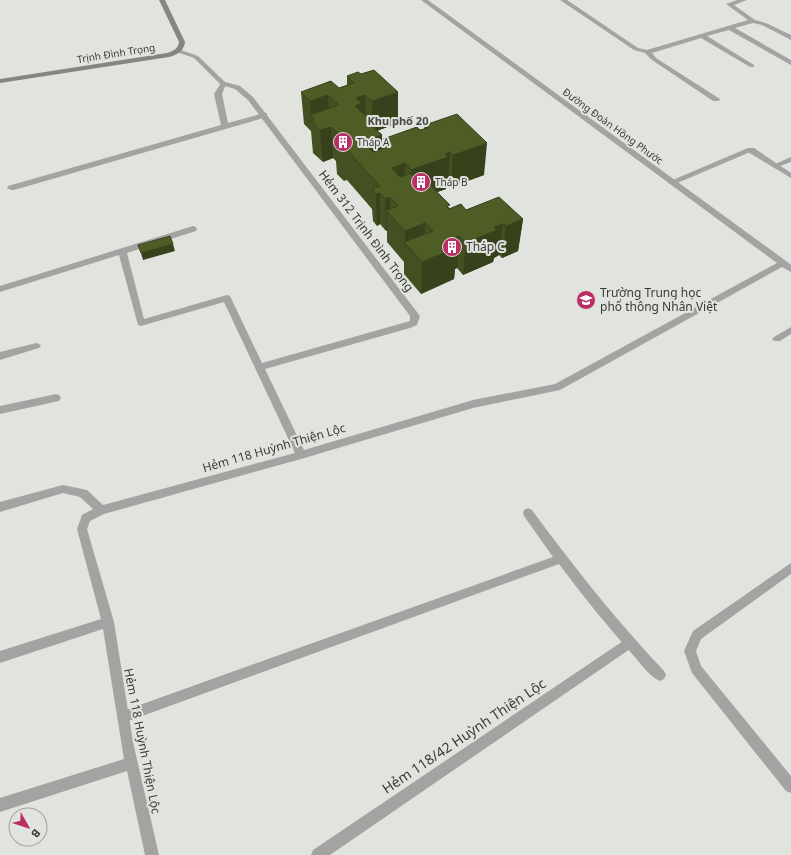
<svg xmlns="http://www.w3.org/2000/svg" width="791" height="855" font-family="'Noto Sans',sans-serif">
  <rect width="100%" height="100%" fill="#e1e3de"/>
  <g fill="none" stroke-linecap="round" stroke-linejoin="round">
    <!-- lane -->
    <g fill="#a3a4a2" fill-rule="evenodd">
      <path d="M560,0H567L638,48L647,50L748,20L726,4L737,0H747L734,5L755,20L766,23L791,35V40L762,25L753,23L735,28L791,60V65L729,30L707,36L754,65V67H750L701,38L652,53L656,58L720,99L719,101H713L652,60L645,53L634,50Z"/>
      <path d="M223,82L226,84L222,94L228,123L264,113H267V117L14,190H11L7,188L8,186L221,125L214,94L221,83Z"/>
      <path d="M748,148H751L755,150L675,184H669L668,182Z"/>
      <path d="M791,157V162L775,168L771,166Z"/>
      <path d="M791,327V334L780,341H774L772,339L774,337Z"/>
      <path d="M528,508L532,510C573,566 616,620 664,671L666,675L664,679L660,681C650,677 641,664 633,655C607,626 583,596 559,564L123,723L119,721L117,717L119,713L123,711L553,557L524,516L523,513L524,510Z"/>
    </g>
    <!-- street -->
    <g fill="#a3a4a2" fill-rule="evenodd">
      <path d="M421,0H428L786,261L791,265V272L782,267L560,390L473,408L301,459L104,514L90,521L87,529L114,622L133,742L159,855H145L127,771L0,812V798L124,759L103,629L0,663V651L101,619L77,529L82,515L93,509L80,497L63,493L0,512V502L63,485L87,490L103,505L295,453L224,302L141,326L138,325L119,255L0,292V286L193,226L196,227L197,229L196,231L127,253L144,319L227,295L230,296L262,363L410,321V316L248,100L235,89L221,85L194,58L177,52V50H181L198,56L225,82L240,86L253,97L420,316L417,325L410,328L265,369L304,450L473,400L555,384L777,263Z"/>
      <path d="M748,148H754L791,173V178L748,152Z"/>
      <path d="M36,343L39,344L41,346L39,348L0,360V352Z"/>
      <path d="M56,394L59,395L61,398L59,401L0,414V406Z"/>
      <path d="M791,563V574L701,639L696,651L701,666L791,776V793L786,791L692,673L684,651L693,631Z"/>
      <path d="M629,637L633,639L635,643L633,647L330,855H311L313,850Z"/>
    </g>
    <!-- secondary -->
    <path fill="#858683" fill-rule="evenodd" d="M159,0H165L185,42C184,51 177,55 169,57L0,83V79L167,53C173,51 178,49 179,42Z"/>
  </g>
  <!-- wall -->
  <path fill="#435021" d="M347,76L398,123L377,131L382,149L384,148L383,139L424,129L425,125L484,175L451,187L448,184L446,185V189L437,192L450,209L466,210L523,219L518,251L502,258L499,255L494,258L493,262L463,275L457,268L455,269L454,279L421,294L404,274V262L387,242V230L386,231L380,224L377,226L373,221L372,209L347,180L344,181L337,174L336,161L333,158L323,162L313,153L311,131L304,124L301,92L339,88L347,85Z"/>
  <!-- shaded-wall -->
  <g fill="#37411b">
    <path d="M398,92V123L373,132L382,135V167L364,142L370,124L372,123V101Z"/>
    <path d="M328,95L330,126L311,117L310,101Z"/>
    <path d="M365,95L366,127L355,106L356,98Z"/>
    <path d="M331,127L333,158L323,162L320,130Z"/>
    <path d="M487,143L484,175L451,187L453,155Z"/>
    <path d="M450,152L448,184L446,185V189L410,202L411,170Z"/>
    <path d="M405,163L404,195L392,200V168Z"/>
    <path d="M380,193V224L377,226L376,194Z"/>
    <path d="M390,197V214L386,210L387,230L386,231L385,199Z"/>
    <path d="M523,219L518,251L502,258L506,226Z"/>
    <path d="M425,223L424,255L405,243V231Z"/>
    <path d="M503,224L499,255L494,258L493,262L463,275L466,243L494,227Z"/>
    <path d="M459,236L457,268L455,269L454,279L421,294L422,262L449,240Z"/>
    <path d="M173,244L175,251L143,260L141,253Z"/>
  </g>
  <!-- building -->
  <g fill="#4e5d26" stroke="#37411b">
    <path d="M374,70L398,92L372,101L365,95L356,98L362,103L355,106L373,123L370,124L382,135L364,142L373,152L390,146L383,139L417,127L420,130L428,128L425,125L457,114L487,143L453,155L450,152L445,154L448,157L411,170L405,163L392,168L400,177L410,173L424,187L430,185L450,205L447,206L449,209L461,204L466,210L499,197L523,219L506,226L503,224L494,227L497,230L466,243L459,236L449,240L456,248L422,262L404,242L433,231L425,223L405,231L386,210L398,206L390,197L385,199L380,193L376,194L372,189L380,186L345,148L342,149L335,142L339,140L334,135L338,133L331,127L320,130L311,121L314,120L310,115L339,105L328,95L310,101L301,92L331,81L339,88L354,83L347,76L358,72L361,74Z"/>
    <path d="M170,236L173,244L141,253L138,245Z"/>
  </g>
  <!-- icons -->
  <defs>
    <symbol id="building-disc" viewBox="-11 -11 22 22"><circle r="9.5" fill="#ba2e64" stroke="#e1e3de"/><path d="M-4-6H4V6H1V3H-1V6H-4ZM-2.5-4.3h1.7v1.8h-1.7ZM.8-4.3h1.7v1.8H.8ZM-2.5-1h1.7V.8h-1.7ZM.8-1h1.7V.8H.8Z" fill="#fff"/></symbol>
    <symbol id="school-disc" viewBox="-11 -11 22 22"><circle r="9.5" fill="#ba2e64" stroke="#e1e3de"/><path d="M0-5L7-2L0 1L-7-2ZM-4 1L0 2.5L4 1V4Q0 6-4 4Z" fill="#fff"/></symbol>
  </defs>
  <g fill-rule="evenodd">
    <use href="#building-disc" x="332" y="131" width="22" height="22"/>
    <use href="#building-disc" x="410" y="171" width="22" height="22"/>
    <use href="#building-disc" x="441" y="236" width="22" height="22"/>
    <use href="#school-disc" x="575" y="289" width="22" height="22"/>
  </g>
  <g text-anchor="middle" stroke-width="4" stroke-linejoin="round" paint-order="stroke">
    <!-- far-street labels -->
    <g font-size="10" fill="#3a3b39" stroke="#e1e3de">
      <text transform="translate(116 53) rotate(-9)" y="4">Trịnh Đình Trọng</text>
      <text transform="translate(613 126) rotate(36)" y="4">Đường Đoàn Hồng Phước</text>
    </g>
    <!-- far-poi labels -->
    <g font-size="10" fill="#3a3b39" stroke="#e1e3de" text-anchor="start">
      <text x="357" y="146">Tháp A</text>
      <text x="435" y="186">Tháp B</text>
    </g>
    <!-- far-neighbourhood labels -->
    <g font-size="11" font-weight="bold" fill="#464843" stroke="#e1e3de">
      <text x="398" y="125">Khu phố 20</text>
    </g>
    <!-- street labels -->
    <g font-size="12" fill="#3a3b39" stroke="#e1e3de">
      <text transform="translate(366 231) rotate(53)" y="4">Hẻm 312 Trịnh Đình Trọng</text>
      <text transform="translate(274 448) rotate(-16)" y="4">Hẻm 118 Huỳnh Thiện Lộc</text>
      <text transform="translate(142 741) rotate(79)" y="4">Hẻm 118 Huỳnh Thiện Lộc</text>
    </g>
    <!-- poi labels -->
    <g font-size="12" fill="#3a3b39" stroke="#e1e3de" text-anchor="start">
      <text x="466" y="251">Tháp C</text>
      <text x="600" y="297">Trường Trung học<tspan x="600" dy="14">phổ thông Nhân Việt</tspan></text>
    </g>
    <!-- near-street labels -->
    <g font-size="14" fill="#3a3b39" stroke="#e1e3de">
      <text transform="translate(464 736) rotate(-34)" y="5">Hẻm 118/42 Huỳnh Thiện Lộc</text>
    </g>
  </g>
  <!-- north arrow -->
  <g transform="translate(28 827) rotate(129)"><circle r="19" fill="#e1e3de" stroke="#9ea09c"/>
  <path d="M0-3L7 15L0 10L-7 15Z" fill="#ba2e64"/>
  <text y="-6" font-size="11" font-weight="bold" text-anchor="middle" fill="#3a3b39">B</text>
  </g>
</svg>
